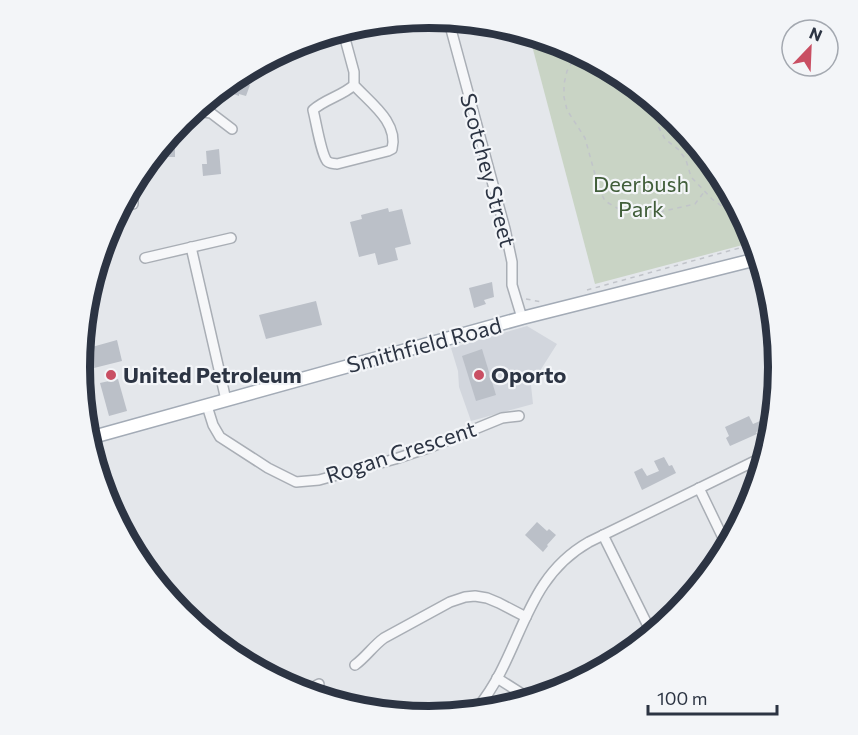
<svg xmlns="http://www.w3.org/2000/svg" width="858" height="735" font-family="Commissioner,sans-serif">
  <rect width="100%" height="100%" fill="#e4e7eb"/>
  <!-- built -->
  <path fill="#d2d6dd" d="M527,326L557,344L531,385L533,404L471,421L459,387L458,371L451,348Z"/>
  <!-- green -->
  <path fill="#c9d4c5" d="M530,38L563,45L676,121L752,234L754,242L595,284Z"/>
  <!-- building -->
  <g fill="#bbc0c8">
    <path d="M241,81L250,85L246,96L239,94V96L225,91Z"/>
    <path d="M175,131V157H164V147Z"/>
    <path d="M219,149L221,174L203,176L202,164H207L206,151Z"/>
    <path d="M388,208L389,212L402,209L411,244L395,248L398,260L378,265L375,253L359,257L350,222L362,219L361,215Z"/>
    <path d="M492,282L494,297L484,300L486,304L474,308L469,288Z"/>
    <path d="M316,301L322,325L266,339L259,315Z"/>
    <path d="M117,340L122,361L94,368L90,355L82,357V355L92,347Z"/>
    <path d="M482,349L496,395L476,401L462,356Z"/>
    <path d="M118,379L127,411L109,416L100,383Z"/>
    <path d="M749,416L753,424L760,421L764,429L756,432L757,434L730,446L726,438L729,436L725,427Z"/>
    <path d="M664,457L669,466L672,465L676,473L642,490L634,472L642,468L647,476L659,471L654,461Z"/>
    <path d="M537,522L547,531L549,529L556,535L547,545L548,546L543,552L525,535Z"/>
  </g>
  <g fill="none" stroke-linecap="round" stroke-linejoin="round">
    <defs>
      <g id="minor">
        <path d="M449,22L505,229L512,262V285L522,318"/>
        <path d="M344,35L354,72V85C369,102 399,122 392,149L388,151L337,164C333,163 330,164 327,161C321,154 316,121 313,110C325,99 342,96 354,85"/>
        <path d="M196,111L211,113L232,129"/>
        <path d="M133,204V194"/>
        <path d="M191,247L226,400"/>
        <path d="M145,258L231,238"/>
        <path d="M207,406L213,425L220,437L268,468L296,482L319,480L395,459L431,447L502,418L519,416"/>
        <path d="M699,488L725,542"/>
        <path d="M603,535L651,632"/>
        <path d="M355,665C366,657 373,646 384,638L450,602L465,597L475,596L487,598L499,603L526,617"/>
        <path d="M497,678L527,697"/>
        <path d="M304,692L319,684"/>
        <path d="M478,707C523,652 522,580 589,542L761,458"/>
      </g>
      <path id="major" d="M93,437L522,318L757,259"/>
    </defs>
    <!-- minor casing -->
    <use href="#minor" stroke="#a9aeb5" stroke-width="12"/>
    <!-- major casing -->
    <use href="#major" stroke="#a3abb6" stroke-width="15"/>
    <!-- path -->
    <g stroke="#c1c4ca" stroke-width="1.5" stroke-dasharray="4.5 4.5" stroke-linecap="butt">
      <path d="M577,54L567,71L564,84V97L567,110L585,138L599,189L605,201L617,208L655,213L695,204L704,192"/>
      <path d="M659,109L658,126L665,139L679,150L686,160L691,177L712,199L723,207L732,203"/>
      <path d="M587,290L754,244"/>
      <path d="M526,299L542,302"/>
    </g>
    <!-- minor -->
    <use href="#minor" stroke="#f6f7f9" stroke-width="9"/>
    <!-- major -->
    <use href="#major" stroke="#fff" stroke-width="12"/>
  </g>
  <!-- markers -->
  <g fill="#c94f63" stroke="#f3f5f8" stroke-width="2">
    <circle cx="111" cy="375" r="6"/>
    <circle cx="479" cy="375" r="6"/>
  </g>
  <g text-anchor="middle" stroke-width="4.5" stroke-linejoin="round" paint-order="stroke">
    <!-- street labels -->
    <g font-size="22" fill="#2c3443" stroke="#f3f5f8">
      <text transform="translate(488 170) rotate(75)" y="8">Scotchey Street</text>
      <text transform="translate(424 345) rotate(-15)" y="8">Smithfield Road</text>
      <text transform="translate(401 452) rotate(-18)" y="8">Rogan Crescent</text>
    </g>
    <!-- park labels -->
    <g font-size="22" fill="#415e3a" stroke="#f3f5f8">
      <text x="641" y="192">Deerbush<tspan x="641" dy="25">Park</tspan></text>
    </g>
    <!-- poi labels -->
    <g font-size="22" font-weight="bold" fill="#2c3443" stroke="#f3f5f8" text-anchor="start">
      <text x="123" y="383">United Petroleum</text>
      <text x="491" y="383">Oporto</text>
    </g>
  </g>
  <!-- crop -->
  <path d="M0 0H858V735H0ZM90 367a339 339 0 1 1 678 0a339 339 0 1 1-678 0Z" fill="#f3f5f8" fill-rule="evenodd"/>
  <path fill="none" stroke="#2c3443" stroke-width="8" d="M90 367a339 339 0 1 1 678 0a339 339 0 1 1-678 0Z"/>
  <!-- north arrow -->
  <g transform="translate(810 48) rotate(23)"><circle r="28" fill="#f3f5f8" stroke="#a3a8b0" stroke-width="1.5"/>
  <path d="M0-4.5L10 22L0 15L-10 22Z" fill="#c94f63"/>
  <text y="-9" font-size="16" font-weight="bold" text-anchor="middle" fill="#2c3443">N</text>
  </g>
  <!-- scale -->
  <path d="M648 705v9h129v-9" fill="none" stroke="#2c3443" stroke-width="3"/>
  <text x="657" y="705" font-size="18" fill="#2c3443" stroke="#f3f5f8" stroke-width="4.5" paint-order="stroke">100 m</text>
</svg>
